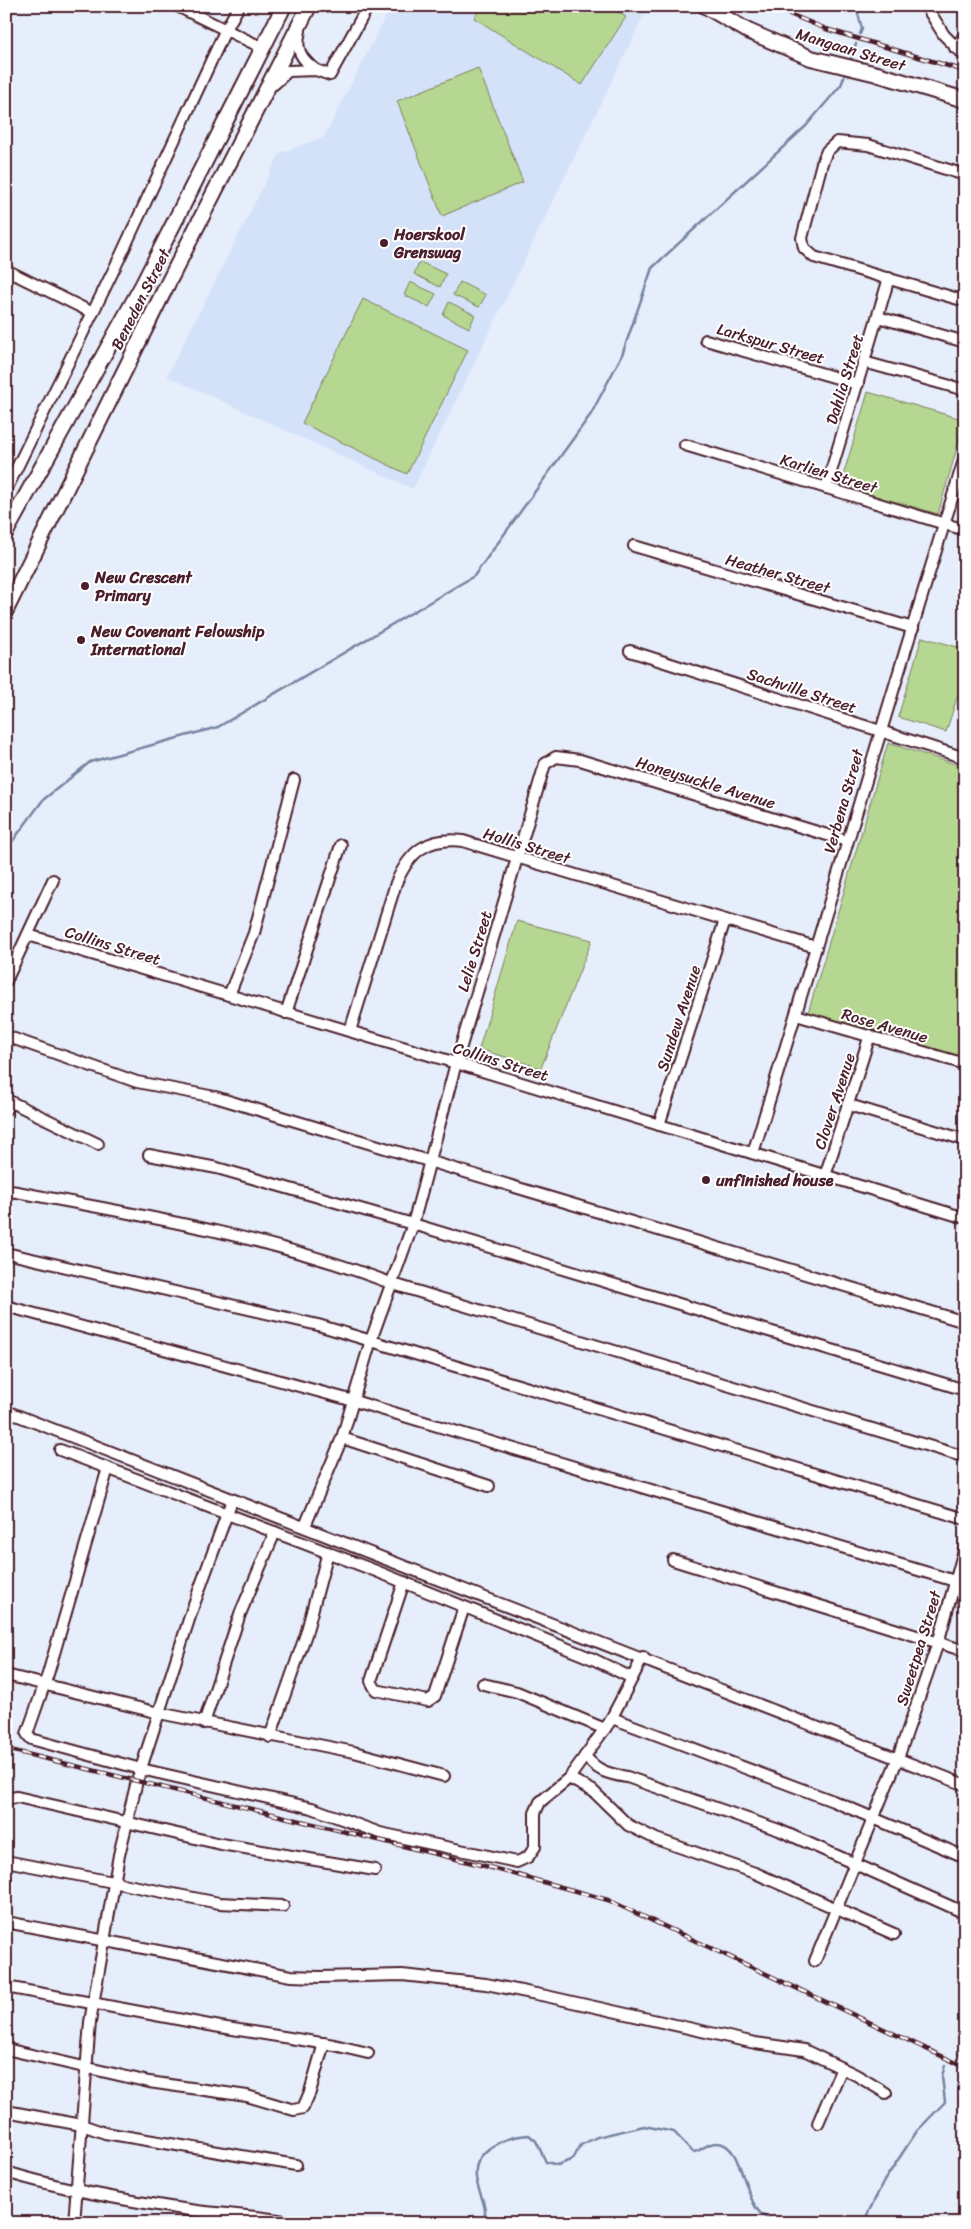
<svg xmlns="http://www.w3.org/2000/svg" width="971" height="2229" font-family="Sriracha,sans-serif">
  <rect width="100%" height="100%" fill="#e6eefb"/>
  <filter id="ink" filterUnits="userSpaceOnUse"><feTurbulence type="fractalNoise" baseFrequency=".02" numOctaves="2"/><feDisplacementMap in="SourceGraphic" scale="10" xChannelSelector="R" yChannelSelector="G"/><feConvolveMatrix kernelMatrix="1 2 1 2 8 2 1 2 1" color-interpolation-filters="sRGB"/></filter>
  <g filter="url(#ink)">
    <!-- built -->
    <path fill="#d4e2f9" d="M391,6H635L645,13L413,489L167,376L280,153L324,137Z"/>
    <!-- green -->
    <g fill="#b5d791" stroke="#807b5e">
      <path d="M482,6H609L626,17L582,85L474,18Z"/>
      <path d="M478,68L523,182L442,216L397,101Z"/>
      <path d="M420,262L446,274L440,287L414,274Z"/>
      <path d="M410,282L436,294L429,307L404,295Z"/>
      <path d="M460,282L486,295L479,307L453,295Z"/>
      <path d="M363,299L468,350L407,474L302,423Z"/>
      <path d="M449,302L475,315L469,328L443,315Z"/>
      <path d="M868,392L965,420L938,514L840,486Z"/>
      <path d="M922,637L965,649V697L958,695L946,732L898,717Z"/>
      <path d="M888,743L965,767V1059L808,1013Z"/>
      <path d="M517,921L592,940L541,1068L479,1049Z"/>
    </g>
    <g fill="none" stroke-linecap="round" stroke-linejoin="round">
      <!-- stream -->
      <g stroke="#7584a1" stroke-width="2.5">
        <path d="M856,6L862,29L860,34"/>
        <path d="M850,62L856,44"/>
        <path d="M6,850L43,800L90,762L218,727L474,576L591,414L622,355L652,268L806,126L841,85L846,72"/>
        <path d="M958,2054L965,2053"/>
        <path d="M483,2223C490,2207 477,2192 476,2177C472,2149 508,2136 529,2135L536,2141L546,2162L558,2165L573,2159L581,2145L597,2137L644,2126L674,2132L693,2152C703,2151 707,2142 717,2143C744,2143 743,2204 765,2217C786,2228 803,2209 824,2223"/>
        <path d="M863,2223L884,2181L917,2131L945,2102L942,2076L945,2065"/>
      </g>
      <defs>
        <g id="street">
          <path d="M177,6L263,48"/>
          <path d="M926,6L944,35L965,56"/>
          <path d="M300,31C295,50 301,59 316,70"/>
          <path d="M955,48L965,35"/>
          <path d="M274,84L288,71L316,70L330,75L368,6"/>
          <path d="M965,175L868,145L837,142L827,151L822,163L802,238L804,248L814,257L965,301"/>
          <path d="M6,270L93,313"/>
          <path d="M878,317L965,342"/>
          <path d="M706,340L858,384"/>
          <path d="M864,362L965,390"/>
          <path d="M685,445L965,530"/>
          <path d="M826,488L889,278"/>
          <path d="M6,490L121,255L225,31L239,6"/>
          <path d="M634,546L913,628"/>
          <path d="M630,651L965,758"/>
          <path d="M28,935L456,1063L965,1218"/>
          <path d="M6,981L53,880"/>
          <path d="M229,995L254,933L294,780"/>
          <path d="M286,1013L341,845"/>
          <path d="M796,1015L965,1064"/>
          <path d="M350,1031L396,883C410,851 427,837 463,841L816,947"/>
          <path d="M6,1036L137,1082L215,1097L965,1322"/>
          <path d="M849,1105L965,1140"/>
          <path d="M6,1109L9,1101L98,1144"/>
          <path d="M659,1125L725,920"/>
          <path d="M753,1153C825,922 892,689 965,457"/>
          <path d="M149,1155L217,1168L413,1224L965,1390"/>
          <path d="M825,1176L870,1035"/>
          <path d="M6,1190C136,1214 269,1236 393,1284L965,1457"/>
          <path d="M6,1253L318,1325L965,1519"/>
          <path d="M6,1306L354,1401L965,1584"/>
          <path d="M6,1411L965,1785"/>
          <path d="M342,1438L489,1486"/>
          <path d="M60,1450L376,1571L593,1659L632,1678"/>
          <path d="M108,1468L48,1674L27,1734L31,1739L141,1769L312,1808L380,1833L517,1862L528,1857L535,1847V1813L540,1802L569,1778L609,1723L643,1657"/>
          <path d="M305,1526L342,1438L371,1340L413,1224L456,1063L545,764L556,757L580,760L847,841"/>
          <path d="M673,1560L965,1651"/>
          <path d="M404,1582L371,1681L376,1690L428,1701L435,1696L464,1607"/>
          <path d="M6,1675L159,1713L354,1752L444,1776"/>
          <path d="M483,1684L517,1692L605,1729"/>
          <path d="M612,1718L833,1801L965,1857"/>
          <path d="M204,1723L240,1614L275,1532"/>
          <path d="M270,1737L306,1634L328,1552"/>
          <path d="M585,1756C597,1771 608,1774 627,1777L779,1830L965,1913"/>
          <path d="M569,1778L593,1791L628,1825L656,1839L755,1873L894,1934"/>
          <path d="M6,1799L17,1797L221,1844L375,1870"/>
          <path d="M6,1861L219,1903L283,1906"/>
          <path d="M6,1922L291,1976L320,1977L402,1975L486,1984L546,1996L755,2043L804,2050L856,2075L886,2093"/>
          <path d="M815,1961L898,1758L938,1643L965,1547"/>
          <path d="M6,1987L220,2027L334,2045L368,2053"/>
          <path d="M6,2049L149,2082L247,2096L294,2110L303,2108L310,2092L324,2043"/>
          <path d="M6,2111L82,2125L105,2133L296,2165"/>
          <path d="M818,2123L842,2068"/>
          <path d="M6,2172C68,2191 133,2202 197,2211C230,2215 263,2216 295,2223"/>
          <path d="M74,2223L90,2022L119,1855L137,1781L193,1607L232,1500"/>
        </g>
        <g id="secondary">
          <path d="M705,6L748,31L811,58L877,74L965,100"/>
          <path d="M6,532L143,284L284,6"/>
          <path d="M6,610L162,295L309,6"/>
        </g>
      </defs>
      <!-- street casing -->
      <use href="#street" stroke="#4a1f2b" stroke-width="14"/>
      <!-- secondary casing -->
      <use href="#secondary" stroke="#4a1f2b" stroke-width="18"/>
      <!-- street -->
      <use href="#street" stroke="#fff" stroke-width="10"/>
      <!-- secondary -->
      <use href="#secondary" stroke="#fff" stroke-width="14"/>
      <defs>
        <g id="rail">
          <path d="M770,6L826,29L965,71"/>
          <path d="M6,1749L485,1866L608,1900L965,2067"/>
        </g>
      </defs>
      <!-- rail casing -->
      <use href="#rail" stroke="#4a1f2b" stroke-width="4.5"/>
      <!-- rail -->
      <use href="#rail" stroke="#fff" stroke-width="2.5" stroke-dasharray="8" stroke-linecap="butt"/>
    </g>
  </g>
  <!-- markers -->
  <g fill="#4a1f2b" stroke="#fff" stroke-width="2">
    <circle cx="384" cy="243" r="5"/>
    <circle cx="85" cy="586" r="5"/>
    <circle cx="81" cy="640" r="5"/>
    <circle cx="706" cy="1180" r="5"/>
  </g>
  <g text-anchor="middle" stroke-width="4" stroke-linejoin="round" paint-order="stroke">
    <!-- street labels -->
    <g font-size="16" fill="#4a1f2b" stroke="#fff">
      <text transform="translate(851 49) rotate(17)" y="6">Mangaan Street</text>
      <text transform="translate(140 299) rotate(-63)" y="6">Beneden Street</text>
      <text transform="translate(771 343) rotate(16)" y="6">Larkspur Street</text>
      <text transform="translate(844 379) rotate(-73)" y="6">Dahlia Street</text>
      <text transform="translate(829 473) rotate(17)" y="6">Karlien Street</text>
      <text transform="translate(778 573) rotate(16)" y="6">Heather Street</text>
      <text transform="translate(802 690) rotate(18)" y="6">Sachville Street</text>
      <text transform="translate(706 782) rotate(17)" y="6">Honeysuckle Avenue</text>
      <text transform="translate(843 801) rotate(-74)" y="6">Verbena Street</text>
      <text transform="translate(527 845) rotate(17)" y="6">Hollis Street</text>
      <text transform="translate(113 945) rotate(17)" y="6">Collins Street</text>
      <text transform="translate(474 951) rotate(-73)" y="6">Lelie Street</text>
      <text transform="translate(678 1018) rotate(-72)" y="6">Sundew Avenue</text>
      <text transform="translate(885 1025) rotate(16)" y="6">Rose Avenue</text>
      <text transform="translate(501 1061) rotate(17)" y="6">Collins Street</text>
      <text transform="translate(834 1101) rotate(-72)" y="6">Clover Avenue</text>
      <text transform="translate(918 1648) rotate(-73)" y="6">Sweetpea Street</text>
    </g>
    <!-- poi labels -->
    <g font-size="16" font-weight="bold" fill="#4a1f2b" stroke="#fff" text-anchor="start">
      <text x="394" y="240">Hoerskool<tspan x="394" dy="18">Grenswag</tspan></text>
      <text x="95" y="583">New Crescent<tspan x="95" dy="18">Primary</tspan></text>
      <text x="91" y="637">New Covenant Felowship<tspan x="91" dy="18">International</tspan></text>
      <text x="716" y="1186">unfinished house</text>
    </g>
  </g>
  <!-- margin -->
  <rect width="971" height="2229" fill="none" stroke="#fff" stroke-width="25"/>
  <rect x="12" y="12" width="946" height="2204" fill="none" stroke="#4a1f2b" stroke-width="2" filter="url(#ink)"/>
</svg>
